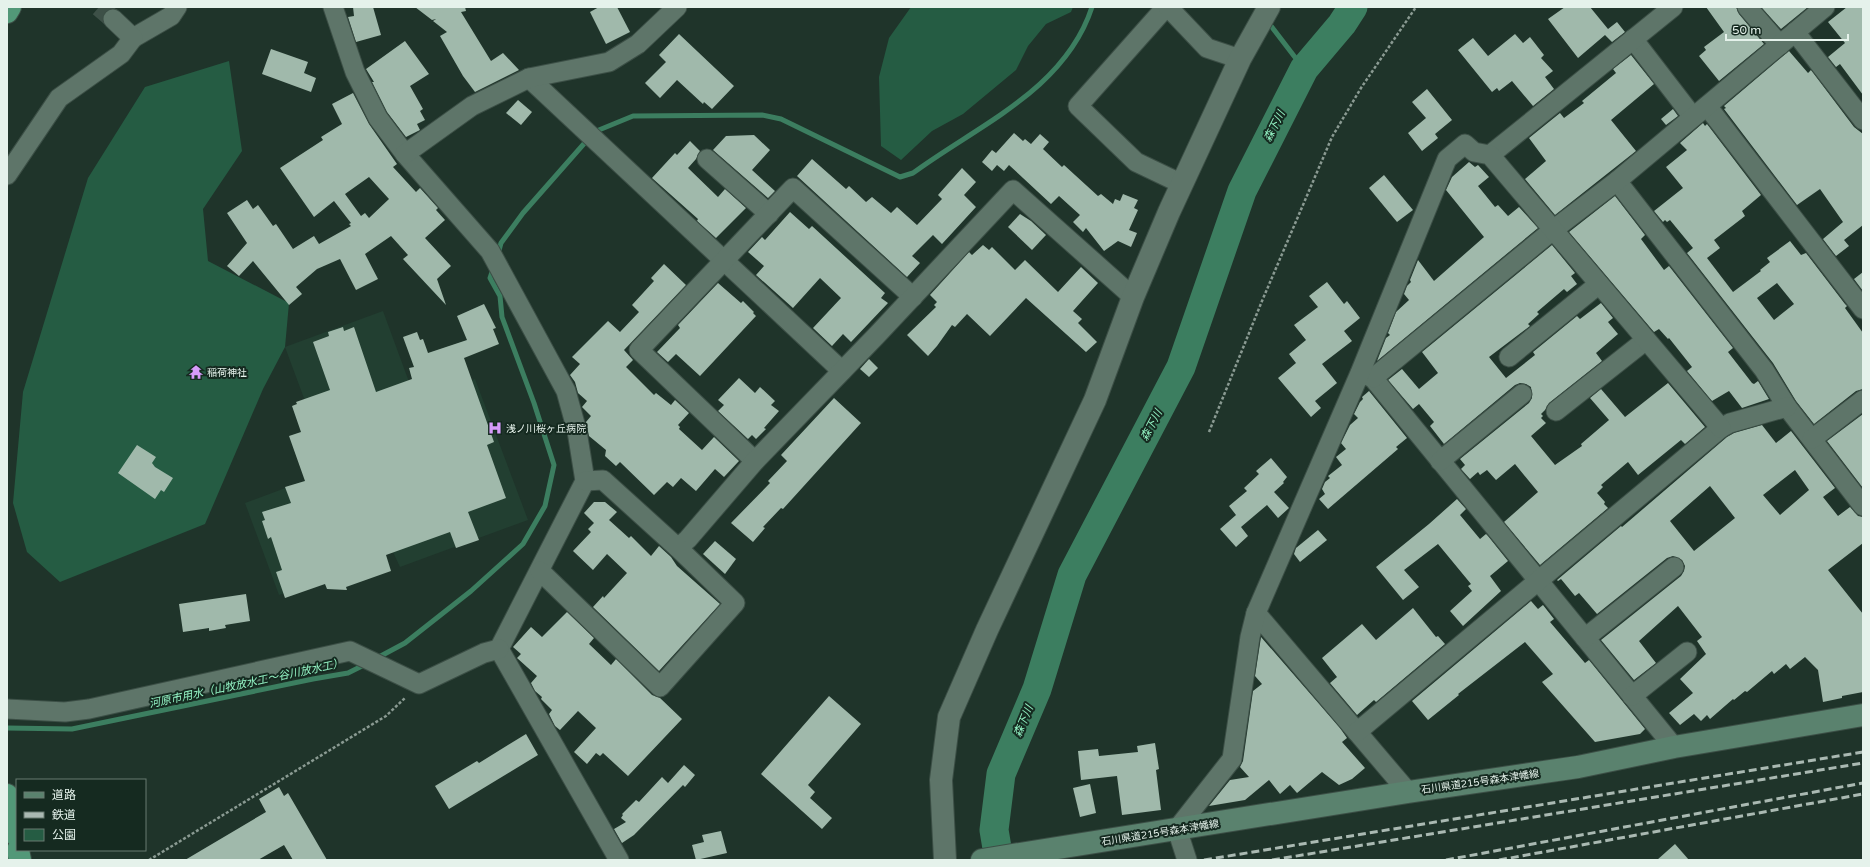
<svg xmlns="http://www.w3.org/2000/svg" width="1870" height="867" font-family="'Varela Round','Noto Sans JP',sans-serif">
  <rect width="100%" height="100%" fill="#1f342a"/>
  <!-- built -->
  <path fill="#223f31" d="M383,311L416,401L475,379L528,520L400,567L393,552L279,595L245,503L331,471L285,347Z"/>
  <!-- green -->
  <g fill="#255c43">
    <path d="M911,7H1073L1071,12L1046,24L1028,46L1016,70L963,114L932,131L901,160L881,146L879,77L889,38Z"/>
    <path d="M229,61L242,151L203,209L208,261L289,303L285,347L263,389L205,524L60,582L27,552L13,503L23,392L88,178L145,87Z"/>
  </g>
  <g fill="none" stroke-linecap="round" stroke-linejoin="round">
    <!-- stream -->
    <g stroke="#3c7e60" stroke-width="5">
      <path d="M1268,22L1304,69"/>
      <path d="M594,132L633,116L762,115L781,119L900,177L913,173C978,125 1065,90 1092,7"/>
      <path d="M498,254L501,243L523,213L589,138"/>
      <path d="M377,658L405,643L471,591L523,544L545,506L554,465L534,403L502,317L500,296L490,278L493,269"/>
      <path d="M7,728L72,729L313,679L348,673L366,664"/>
    </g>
    <!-- river -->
    <path stroke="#3c7e60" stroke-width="29" d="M999,860L994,830L1001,774L1037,689L1072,575L1181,367L1242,191L1304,69L1342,24L1353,7"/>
  </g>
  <!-- building -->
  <g fill="#a0b9ab" fill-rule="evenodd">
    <path d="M353,7H373L381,35L356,42L348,17L354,16Z"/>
    <path d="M415,7H465L466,11L461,12L491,61L503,53L519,70L475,92L463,76L440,36L447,32L433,21L436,19L432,20Z"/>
    <path d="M599,7H617L630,32L606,44L590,12Z"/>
    <path d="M1565,7H1590L1608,29L1617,22L1625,32L1612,42L1605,35L1578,58L1548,19Z"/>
    <path d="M1706,7H1736L1739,14L1764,44L1719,81L1699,56L1706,50L1704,47L1724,32Z"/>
    <path d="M1808,7L1781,29L1762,8L1763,7Z"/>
    <path d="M1847,7H1863V95L1840,64L1836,67L1828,57L1845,43L1828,22Z"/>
    <path d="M679,34L734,86L712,109L704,102L703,104L677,80L660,98L645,83L666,62L659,55Z"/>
    <path d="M1515,34L1523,43L1530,37L1544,55L1541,58L1553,71L1545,77L1554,89L1533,106L1512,81L1499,91L1497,88L1492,92L1458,50L1473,38L1488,56Z"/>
    <path d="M405,41L429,74L410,86L423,109L420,111L425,120L417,124L420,130L406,137L387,112L372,82H374L366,69Z"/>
    <path d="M271,49L308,62L304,73L316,78L311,92L262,74Z"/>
    <path d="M1789,51L1808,73L1811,70L1854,127L1863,134V225L1844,240L1849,246L1836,256L1823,239L1843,222L1820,189L1797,205L1724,109L1726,108L1724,106Z"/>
    <path d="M1631,55L1654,84L1611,120L1636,151L1555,215L1525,179L1546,161L1529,138L1560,113L1564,118L1584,103L1582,101L1616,73L1613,69Z"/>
    <path d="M1427,89L1452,120L1435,134L1438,138L1422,151L1408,133L1426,118L1412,102Z"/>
    <path d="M353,93L369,124L397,164L393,167L416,192L420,188L438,208L436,210L445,220L425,238L451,266L437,279L446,305L403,259L408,255L391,236L365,254L378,279L356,290L340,259L317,269L296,287L302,294L289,305L253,261L239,276L227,266L247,243L227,213L247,200L253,209L258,205L273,226L276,224L293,249L314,236L319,244L351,226L349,224L351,223L334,201L314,217L280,168L323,140L321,137L342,124L332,104ZM369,177L389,199L369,218L365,213L361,216L345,194Z"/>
    <path d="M518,100L532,112L521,125L506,113Z"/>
    <path d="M1673,109L1678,116L1666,125L1661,119Z"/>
    <path d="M1703,123L1705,126L1707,124L1761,195L1742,211L1745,216L1714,240L1720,248L1707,258L1733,292L1761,271L1760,270L1770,262L1767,258L1790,241L1801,255L1806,253L1845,304L1847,306L1845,308L1863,333V389L1856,391L1814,424L1796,401L1773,363L1687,253L1693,248L1670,220L1667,222L1665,220L1663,222L1654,211L1683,188L1666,167L1687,150L1680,143ZM1777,283L1794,304L1774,320L1757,298Z"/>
    <path d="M1014,133L1023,141L1025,139L1031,144L1040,134L1049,142L1043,149L1062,167L1064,165L1098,196L1101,194L1113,204L1115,199L1120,201L1123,194L1138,200L1134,208L1138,210L1129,230L1137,233L1131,247L1118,241L1104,251L1086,228L1083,232L1073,222L1080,215L1059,196L1051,204L1009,165L1004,171L997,165L992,171L982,162L992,150L996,153Z"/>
    <path d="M754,135L770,150L752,170L775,191L768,198L713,150L726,136Z"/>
    <path d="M690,141L700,151L696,159L688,168L718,197L725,189L746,208L716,238L697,221L698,219L652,178L675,153L677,155Z"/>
    <path d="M812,159L846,189L849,186L866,202L872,197L891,213L897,207L917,225L942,199L938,195L962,168L976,182L964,195L976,207L942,244L933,235L912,256L920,263L907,277L797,176Z"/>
    <path d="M1469,162L1475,167L1478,165L1489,177L1478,186L1495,207L1498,205L1508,216L1519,207L1538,228L1377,361L1386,338L1390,335L1388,333L1396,312L1409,300L1404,294L1407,286L1411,282L1410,280L1418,260L1434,281L1484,237L1446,190L1452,177Z"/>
    <path d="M1384,175L1413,210L1397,222L1369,188Z"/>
    <path d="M1615,196L1645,235L1641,239L1664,270L1669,266L1733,348L1728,352L1752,383L1754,384L1758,381L1769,399L1742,408L1729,391L1712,401L1687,371L1692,367L1669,338L1668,339L1659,329L1654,332L1569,232Z"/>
    <path d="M790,212L809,229L812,226L885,293L881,298L888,303L851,342L843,334L832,346L813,328L841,298L820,278L793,308L756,275L764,266L748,252L762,237L765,240Z"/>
    <path d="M1020,214L1031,221L1046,235L1032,250L1008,227Z"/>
    <path d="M983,245L989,250L992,247L1015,270L1025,260L1058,292L1081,267L1098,283L1073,311L1082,319L1078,323L1097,342L1086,352L1026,298L990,336L967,314L955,327L952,325L937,346L928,356L907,335L936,307L934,305L937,302L930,295L969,252L972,255Z"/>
    <path d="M1552,245L1575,273L1571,276L1577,284L1567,292L1564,289L1537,312L1539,314L1528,324L1530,326L1489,357L1506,378L1535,355L1533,352L1577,316L1580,319L1601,303L1613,318L1608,322L1618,334L1596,353L1602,361L1549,403L1545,410L1541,414L1543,416L1541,418L1546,423L1531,436L1555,465L1582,446L1581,444L1609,420L1590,398L1601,389L1625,417L1668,383L1705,427L1685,444L1681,440L1638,475L1628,462L1601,485L1603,487L1597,493L1605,502L1604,504L1608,508L1540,565L1504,522L1538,492L1515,464L1496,480L1487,470L1480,475L1478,472L1470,479L1461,469L1465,465L1460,459L1529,403L1532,398L1531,387L1526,384L1520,383L1515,385L1444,444L1430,426L1434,422L1419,404L1413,409L1388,380L1402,369L1419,389L1438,373L1422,352Z"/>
    <path d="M664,264L686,285L624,350L633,360L626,367L654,395L656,393L671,405L675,400L689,413L678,425L680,427L679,429L702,450L714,437L739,461L724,477L715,469L696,491L681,478L673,487L667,482L654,495L620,462L616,466L605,456L606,450L589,436L586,422L591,416L582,407L587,401L578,393L575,382L570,375L580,364L572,357L608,321L620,332L639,312L632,305L654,281L651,278Z"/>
    <path d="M1863,272V291L1854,279Z"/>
    <path d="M1327,282L1344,304L1347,301L1360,318L1344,331L1352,341L1322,364L1337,383L1315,401L1321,408L1311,417L1278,378L1296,363L1289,354L1306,340L1294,325L1318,307L1309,296Z"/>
    <path d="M718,283L741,303L743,301L754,312L753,313L756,316L700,376L676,354L668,362L657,352L680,328L678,325Z"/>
    <path d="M484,304L496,328L493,329L499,344L464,358L494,442L487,445L506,498L468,512L479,540L456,548L450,532L386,555L391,571L346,587L347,590L327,589L325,584L285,598L276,572L282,570L271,537L268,539L262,521L265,520L262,512L291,503L285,487L305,481L289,436L301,432L292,406L297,404L296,402L330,390L313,342L329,336L328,332L343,327L344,331L354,327L376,392L412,379L409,368L414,367L403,337L417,332L420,340L423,339L428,353L467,340L457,316Z"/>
    <path d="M869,359L878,368L869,377L860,369Z"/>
    <path d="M739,378L755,393L760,387L775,401L771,405L779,411L764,428L766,429L756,439L752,435L748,439L718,411L724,405L718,400Z"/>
    <path d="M1369,391L1407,438L1396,447L1398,449L1328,509L1319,499L1325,494L1322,489L1325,482L1330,478L1328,476L1342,465L1336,457L1346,449L1341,443L1350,425L1358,418L1354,414L1360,402L1363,399L1362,397Z"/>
    <path d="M834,398L861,423L783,509L781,508L763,527L765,528L753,542L731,523L770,483L768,481L787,461L781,455Z"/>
    <path d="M1863,414V488L1827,441Z"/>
    <path d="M1762,425L1776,443L1791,431L1835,488L1823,497L1838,516L1850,507L1858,516L1863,517V543L1828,570L1863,614V692L1842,696V698L1823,702L1818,670L1805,657L1790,669L1786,664L1774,674L1772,671L1747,692L1745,691L1734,700L1733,699L1710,719L1707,715L1701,721L1694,714L1680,725L1669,713L1693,693L1680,679L1706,654L1697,641L1702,637L1678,606L1639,641L1656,663L1634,680L1601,640L1681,576L1684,571L1685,566L1682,560L1673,556L1667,558L1597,614L1579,593L1575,596L1561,579L1558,581L1557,580L1621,526L1622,527L1727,437L1734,433ZM1795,470L1809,490L1780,515L1763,495ZM1710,486L1735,518L1694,551L1670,521Z"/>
    <path d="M137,445L156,457L152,463L155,467L173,478L164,492L161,490L155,499L118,473Z"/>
    <path d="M1271,458L1287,477L1283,482L1284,483L1274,492L1289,508L1278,518L1267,505L1241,527L1248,536L1236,547L1220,529L1236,515L1229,506L1247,491L1244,488L1259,474L1256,471Z"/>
    <path d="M1457,499L1466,509L1460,515L1480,539L1486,534L1488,536L1508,561L1490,576L1501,591L1463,626L1450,611L1472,591L1468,586L1471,584L1438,544L1404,570L1419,587L1403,600L1376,567L1429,524Z"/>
    <path d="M594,502H605L617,512L609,520L629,538L631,536L651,556L659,546L671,557L677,566L720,604L659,671L593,607L603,596L604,598L627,573L607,554L593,570L573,551L591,532L588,529L594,523L584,513Z"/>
    <path d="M1318,530L1327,540L1300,562L1294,554L1296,548Z"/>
    <path d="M715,541L736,559L725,574L703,554Z"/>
    <path d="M246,594L250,621L225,625L226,628L209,631V628L183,632L179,604Z"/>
    <path d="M1531,601L1538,609L1543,605L1554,619L1550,622L1585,663L1589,660L1645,729L1640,734L1595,742L1542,682L1553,674L1525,642L1458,694L1459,695L1428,720L1412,701Z"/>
    <path d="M1413,608L1436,637L1438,636L1445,644L1376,702L1374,700L1357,715L1330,683L1337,677L1322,658L1362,624L1376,640Z"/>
    <path d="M567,612L594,638L589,644L611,665L616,659L652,695L660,698L682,719L628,776L603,753L600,756L596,753L587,764L574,752L596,728L578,711L560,730L555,726L549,714L552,710L541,699L542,697L535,691L531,683L537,676L517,658L521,654L513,647L531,627L542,637Z"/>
    <path d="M1261,637L1340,728L1347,738L1342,742L1365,768L1352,779L1339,785L1322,772L1297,793L1290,785L1280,794L1269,780L1245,800L1209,806L1230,780L1249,777L1240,767L1243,761L1253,691L1262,684L1255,676Z"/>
    <path d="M829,696L861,724L808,785L815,792L810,798L832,818L822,829L761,774Z"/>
    <path d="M526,734L538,755L449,809L435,786L477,761L479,763Z"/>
    <path d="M1155,743L1159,769L1156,770L1161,810L1122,815L1117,776L1081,780L1078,751L1098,749L1099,756L1138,752L1137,746Z"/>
    <path d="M684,765L695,775L685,787L683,785L634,835L622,843L614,829L626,822L621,818L623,815L622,814L636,800L639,802L662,777L668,783Z"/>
    <path d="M1090,784L1096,813L1080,817L1073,788Z"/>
    <path d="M279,787L284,796L288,793L327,860H293L284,845L258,860H185L266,812L259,799Z"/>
    <path d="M721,831L727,853L696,860L692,845L704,842L702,835Z"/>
    <path d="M1675,844L1689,860H1657Z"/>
  </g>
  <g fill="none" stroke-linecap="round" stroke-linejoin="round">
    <!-- minor-tunnel -->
    <path stroke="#3d5047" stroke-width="19" stroke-dasharray="19 10" stroke-linecap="butt" d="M99,7L113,19"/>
    <defs>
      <g id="minor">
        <path d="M333,7L355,72L378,118L405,154L490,251L566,391L577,431L585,481L499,649"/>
        <path d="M1166,7L1078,106L1136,162L1182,184"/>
        <path d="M1168,7L1207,48L1240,59"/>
        <path d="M1747,7L1780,45"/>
        <path d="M1795,32L1863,120"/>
        <path d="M133,38L171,16L177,7"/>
        <path d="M1633,39L1693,117"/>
        <path d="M529,78L842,371"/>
        <path d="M1707,106L1863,309"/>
        <path d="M405,154L472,106L529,78L609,62L638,44L677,7"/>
        <path d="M1490,155L1673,7"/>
        <path d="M707,159L769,214"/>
        <path d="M7,175L59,98L121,54L133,38L113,19"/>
        <path d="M1617,181L1764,370L1787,407L1863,506"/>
        <path d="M1509,357L1599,284"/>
        <path d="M1362,373L1373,378L1674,747"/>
        <path d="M1373,378L1553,230L1617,181L1825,7"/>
        <path d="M1556,411L1646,340"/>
        <path d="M1812,439L1863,400"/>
        <path d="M755,461L639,350L793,188L913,297"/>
        <path d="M1440,461L1522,394"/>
        <path d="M678,548L688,539L755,461L876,336L1013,190L1133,297"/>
        <path d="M540,571L660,687L735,603L678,548L603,480L585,481"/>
        <path d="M1256,613L1408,792"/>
        <path d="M1585,638L1674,567"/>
        <path d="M499,649L619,860"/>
        <path d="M1632,696L1687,652"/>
        <path d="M7,709L65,712L89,709L350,651L419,684L484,653L499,649"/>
        <path d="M1357,732L1721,428L1730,423L1787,407"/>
        <path d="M1187,860L1177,829L1232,759L1250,637L1256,613L1360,373L1447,159L1465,144L1474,152L1490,155L1721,428"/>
      </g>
      <path id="tertiary" d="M945,860L941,780L949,717L987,630L1095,400L1133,297L1169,212L1240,59L1269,7"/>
      <path id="secondary" d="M982,860L1408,792L1578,767L1674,747L1863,715"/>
      <g id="trunk">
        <path d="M7,12L10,7"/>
        <path d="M7,795L16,823L17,836"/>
        <path d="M18,850L20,860"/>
      </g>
    </defs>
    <!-- minor casing -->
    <use href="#minor" stroke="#3c4f46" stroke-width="21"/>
    <!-- tertiary casing -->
    <use href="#tertiary" stroke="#3c4f46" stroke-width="24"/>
    <!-- secondary casing -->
    <use href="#secondary" stroke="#3c4f46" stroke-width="24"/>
    <!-- trunk casing -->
    <use href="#trunk" stroke="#3c4f46" stroke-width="24"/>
    <!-- path -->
    <g stroke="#8a9a92" stroke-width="2.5" stroke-dasharray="3 2" stroke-linecap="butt">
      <path d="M1209,432L1262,301L1332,137L1361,88L1416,7"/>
      <path d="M149,860L386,716L406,697"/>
    </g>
    <!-- minor -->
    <use href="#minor" stroke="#5e7569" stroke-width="19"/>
    <!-- tertiary -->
    <use href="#tertiary" stroke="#5e7569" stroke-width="22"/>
    <!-- secondary -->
    <use href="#secondary" stroke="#5a826e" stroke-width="22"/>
    <!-- trunk -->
    <use href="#trunk" stroke="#529878" stroke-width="22"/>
    <!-- rail -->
    <g stroke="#aab9b2" stroke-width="3" stroke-dasharray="8 4" stroke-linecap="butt">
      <path d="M1204,860L1863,752"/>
      <path d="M1272,860L1863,763"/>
      <path d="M1446,860L1863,783"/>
      <path d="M1499,860L1863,794"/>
    </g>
  </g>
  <!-- icons -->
  <defs>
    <symbol id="temple-bare" viewBox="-9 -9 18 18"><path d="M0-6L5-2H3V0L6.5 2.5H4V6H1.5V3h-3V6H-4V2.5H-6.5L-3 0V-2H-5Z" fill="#d69bfa" stroke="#152a20" stroke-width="2.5" paint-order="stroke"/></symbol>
    <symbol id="hospital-bare" viewBox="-9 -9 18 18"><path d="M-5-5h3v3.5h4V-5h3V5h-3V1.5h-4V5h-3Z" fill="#d69bfa" stroke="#152a20" stroke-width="2.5" paint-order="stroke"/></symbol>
  </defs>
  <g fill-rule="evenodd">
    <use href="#temple-bare" x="186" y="362" width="20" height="20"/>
    <use href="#hospital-bare" x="485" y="418" width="20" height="20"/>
  </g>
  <g text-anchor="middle" stroke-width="4" stroke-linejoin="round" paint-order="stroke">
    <!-- poi labels -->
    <g font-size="10" fill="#e5f2eb" stroke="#152a20" text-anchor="start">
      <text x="207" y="376">稲荷神社</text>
      <text x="506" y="432">浅ノ川桜ヶ丘病院</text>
    </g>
    <!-- street labels -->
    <g font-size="10" fill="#e5f2eb" stroke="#152a20">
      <text transform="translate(1480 781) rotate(-8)" y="4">石川県道215号森本津幡線</text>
      <text transform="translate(1160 832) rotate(-9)" y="4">石川県道215号森本津幡線</text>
    </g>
    <!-- water labels -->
    <g font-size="11" font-style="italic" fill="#94f4c5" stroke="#152a20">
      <text transform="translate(1274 126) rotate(-63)" y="4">森下川</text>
      <text transform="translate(1151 425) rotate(-62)" y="4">森下川</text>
      <text transform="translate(246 683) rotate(-12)" y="4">河原市用水（山牧放水工～谷川放水工）</text>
      <text transform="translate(1023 721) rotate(-67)" y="4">森下川</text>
    </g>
  </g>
  <!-- border -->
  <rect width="1870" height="867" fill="none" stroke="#e5f2eb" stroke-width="16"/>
  <!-- legend -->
  <rect x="16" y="779" width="130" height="72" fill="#152a20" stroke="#687a71"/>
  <rect x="24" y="792" width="20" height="6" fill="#5a826e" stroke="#687a71"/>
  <text x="52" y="799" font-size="12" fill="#e5f2eb">道路</text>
  <rect x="24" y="812" width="20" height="6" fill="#aab9b2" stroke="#687a71"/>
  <text x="52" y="819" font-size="12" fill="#e5f2eb">鉄道</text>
  <rect x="24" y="829" width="20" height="12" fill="#255c43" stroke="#687a71"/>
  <text x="52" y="839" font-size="12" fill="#e5f2eb">公園</text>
  <!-- scale -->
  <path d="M1726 34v6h122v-6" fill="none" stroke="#e5f2eb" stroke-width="2"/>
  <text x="1732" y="34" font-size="12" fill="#e5f2eb" stroke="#152a20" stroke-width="3" paint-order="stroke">50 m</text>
</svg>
